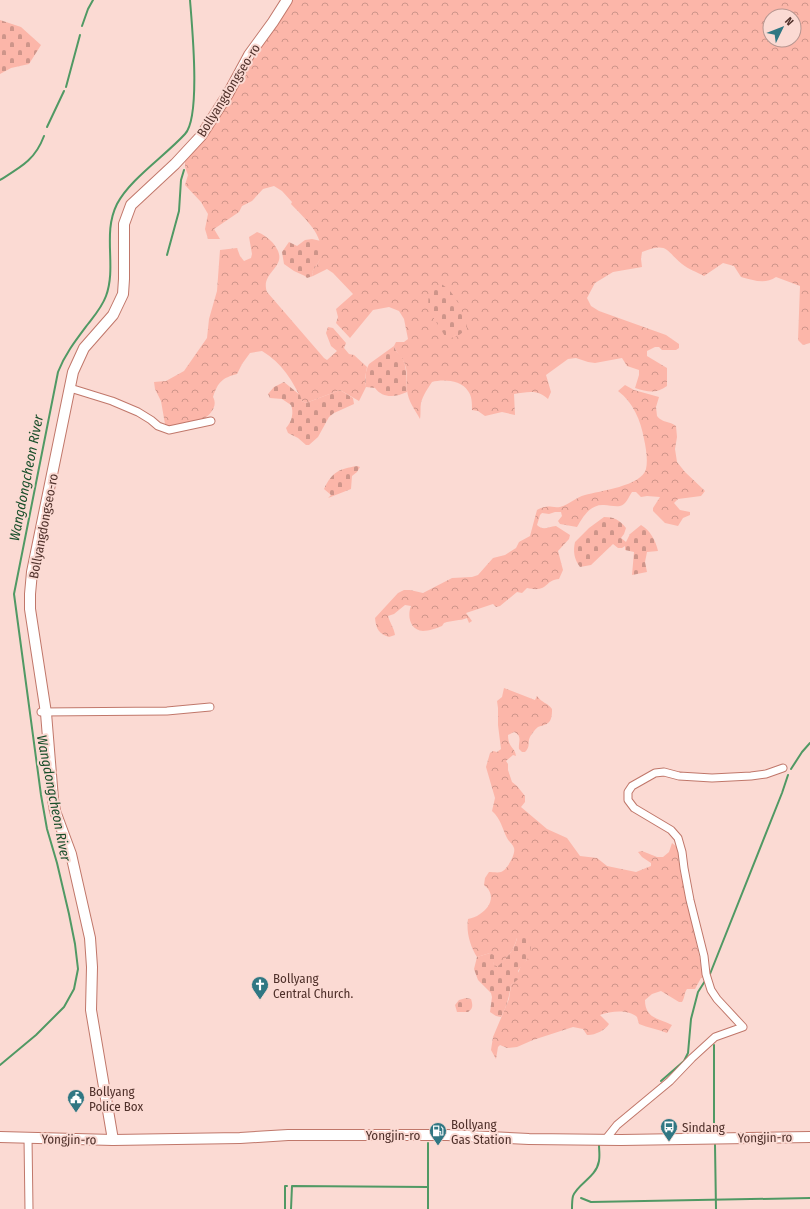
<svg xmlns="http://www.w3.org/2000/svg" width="810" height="1209" font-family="'Fira Sans Condensed',sans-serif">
  <defs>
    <pattern id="forest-crowns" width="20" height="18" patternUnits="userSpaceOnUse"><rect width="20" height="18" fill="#fcb6a9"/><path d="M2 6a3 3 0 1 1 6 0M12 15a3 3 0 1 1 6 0" fill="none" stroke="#ce958a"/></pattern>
    <pattern id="cemetery-stones" width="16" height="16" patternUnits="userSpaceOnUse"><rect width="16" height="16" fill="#fcb6a9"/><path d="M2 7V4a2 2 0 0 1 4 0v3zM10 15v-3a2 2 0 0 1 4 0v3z" fill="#ce958a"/></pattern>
  </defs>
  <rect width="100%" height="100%" fill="#fbdad3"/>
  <!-- forest -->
  <g fill="url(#forest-crowns)" fill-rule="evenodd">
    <path d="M293,0H810V343L803,345L798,340L800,286L776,277C765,285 753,280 741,277L734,266L723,263L704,276C697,272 688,269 682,264C665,250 668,242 642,252L641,259L642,267L613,272L595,283L587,298L591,306L599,311L666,335L679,344V348L676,350H662L659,347H655L647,351V356L667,368V386C656,394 648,392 635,388L639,375V370L627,366L622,358L595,363L588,362L576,358L568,359L546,375L551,392L548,399C538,389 527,392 514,394L515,415L502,412L485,416L478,411L472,410C472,403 472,396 468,391C461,380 443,379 432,382C428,388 423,395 421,403C420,408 421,413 420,419C415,410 408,401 407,390C406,382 408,372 405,365C403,357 396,353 394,346L396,342H404L408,339L404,319L399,311L389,307L373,310L350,338L336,323L338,317L336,309L353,294L333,273L327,269L313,276L312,272C314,268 319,263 320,258C326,236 305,219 291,204L292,202L282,191L274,186L263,189L252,201L242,206L239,212L214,229L220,239H208L205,229L208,214L201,202L185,185L188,175L185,167V159L259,46L277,26ZM770,16H794V40H770Z"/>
    <path d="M257,232C263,234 268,238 272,242C294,267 259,270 267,292L324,358L327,360L337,351L331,346L326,333L328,327L333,328L346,343L344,348L349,354L354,355L367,367L365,378L366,387L359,401L340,390L306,403L302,401C293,381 282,363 262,351L250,353L242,364L237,374C222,378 218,382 213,397C218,406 211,414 203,420L168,427L165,424L161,401L155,389L154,382L166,381L184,371L207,338L209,319L217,291L220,250L237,248L240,256L244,261L251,258L252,254L249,237Z"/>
    <path d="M625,385L634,390L659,397L656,407L657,416C662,423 670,421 676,426L677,437L675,449L677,462L685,472L705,491L701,496L678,499L674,503L680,510L690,512V515L683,518L678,526L665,523L653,511V508L660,497L647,496L641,497L636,492H632C629,496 626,505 620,506C615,507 609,505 604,505C590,504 583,517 577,527L560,524L558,521L562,516L561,512H555L549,514L542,513L540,515L537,525C543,531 548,527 556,526L570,535L569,539L558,551L563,570L559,579C544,580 549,593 527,588L522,593L517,592L500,606L496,607L493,604L466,613L472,621L469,623L467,618C460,621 452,620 444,623L442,626C437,628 429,631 423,631C410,630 407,616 411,606L405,605L394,614L388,616C390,623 394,628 395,635L389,637C379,634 376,629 375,618L398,593L404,590H410L423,593L452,578L472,577L478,575L493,558L505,555L516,548L519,542L530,536L537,510C548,504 550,508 560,507C569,505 576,497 585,495C599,491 642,486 646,469C648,460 646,448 644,439C641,421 633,402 618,391Z"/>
    <path d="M504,688L535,700L537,696C542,703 548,703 552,709C552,715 552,723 544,725C543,726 539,726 538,727C536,728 531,735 530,737C527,743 531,746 525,752H522L519,749C518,742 523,736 514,732L508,735C508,748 515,747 516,756L513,755L506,761L508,764V770L512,782L517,786L525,796V802L521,807L547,829L567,838L580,856L597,858L607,866L636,872L651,866V863L642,857L638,852L642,851L657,857H663L669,852L672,843L677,847L680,870L700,960L703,977L701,978L695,989H687C684,993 685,997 682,1002H679L661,991L652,994L645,1000C645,1019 659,1018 672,1025L667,1033C658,1029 648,1028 639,1024L637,1017C628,1009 611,1011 600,1015L609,1024C606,1030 593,1036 587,1035L583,1029L573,1027L533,1040L517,1047L507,1048L500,1045L498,1047L496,1059L491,1050L493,1037L509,999L511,985L516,980L521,965L527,960L517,938C514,950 505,962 494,969L493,962L490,953L477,957C470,946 466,932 468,919C472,918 476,917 480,914C491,907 496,894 484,885L485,878L489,872C492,872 498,873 501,872C507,870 516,854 514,848C513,844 509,842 507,838C502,828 501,819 492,811L495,798L486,767L490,753L493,751L497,752L501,749L498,725V708L497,701L502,697Z"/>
  </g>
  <!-- cemetery -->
  <g fill="url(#cemetery-stones)">
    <path d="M0,20L21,27L41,45L29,64L11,68L0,74Z"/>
    <path d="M312,239L321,241C324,256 320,260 312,272L313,276L307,278L305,276L294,271L284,264L282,252L289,242L297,246L305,240Z"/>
    <path d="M441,284C455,291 463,312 467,327C462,335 455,338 446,338C437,321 414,298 441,284Z"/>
    <path d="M394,346C395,351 398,352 401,356C408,366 406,381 407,392C396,397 383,399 375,388L366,387C365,379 365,371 369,364Z"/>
    <path d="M284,382L300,395L302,401L306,403L340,390L353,398L354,404L334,413L329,417L318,437L309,445H306L298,438L288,433L286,428C292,422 294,412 291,405L282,399L270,398L268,394L274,387Z"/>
    <path d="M357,466L360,467L357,472L352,476L351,489L328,498L331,495L324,489C332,472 339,469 357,466Z"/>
    <path d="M604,517C614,517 620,520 626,528L624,534L621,538L626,542L630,534L641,525C650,530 656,541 658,551L647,552L645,562L647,572L632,575L634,552L625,550V546L622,548H618L613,544L591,565L580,567C574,559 573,551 575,542L589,528Z"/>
    <path d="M521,933L527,936L532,941C531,947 530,955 527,960C524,964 521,966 518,971L521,977L511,985C509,997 507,1006 501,1017L496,1016L490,1012L492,997L491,993L478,980L474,969L477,957L490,953L496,956L493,962L495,968C501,964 508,957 512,950C517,943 515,939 521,933Z"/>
    <path d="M466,998L471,999C473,1005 473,1009 468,1012H457L455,1005L459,1000Z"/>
  </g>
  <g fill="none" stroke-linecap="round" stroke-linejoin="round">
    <!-- stream -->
    <g stroke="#509964" stroke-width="2">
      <path d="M82,26L88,9L93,0"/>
      <path d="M66,87L80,35"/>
      <path d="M47,127L64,91"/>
      <path d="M0,180C21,167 35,160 44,136"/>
      <path d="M167,255L179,211L181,180L184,170"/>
      <path d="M791,769L802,752L810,743"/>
      <path d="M710,974L782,793L788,775"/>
      <path d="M714,1045V1131"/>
      <path d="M0,1065L36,1035L64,1007L74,989L78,969L75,944L69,914L57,863L47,829L41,795L14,594L58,372C65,354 76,340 88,324C95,315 102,307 106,296C117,266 102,234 117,204C130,179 165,156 185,134C201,117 192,26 190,0"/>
      <path d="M661,1081L684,1061L688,1053L691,1019L698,992L705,981"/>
      <path d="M428,1143V1209"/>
      <path d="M715,1145L716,1209"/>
      <path d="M581,1198L591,1202L810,1198"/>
      <path d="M285,1209V1186H287"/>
      <path d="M291,1209L292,1186L428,1187"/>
      <path d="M572,1209C572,1205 572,1200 573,1196C578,1183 596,1178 599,1161C600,1155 599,1150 599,1145"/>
    </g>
    <defs>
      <g id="street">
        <path d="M70,388L112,401L138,412L151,420L158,426L169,430L211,421"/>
        <path d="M41,712L167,711L210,707"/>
        <path d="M28,1138L29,1209"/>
        <path d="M605,1140L617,1125L670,1081L692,1058L715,1037L743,1027L717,999L711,990L706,974L704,956L690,900L684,868L682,852L678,838L671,830L634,808L628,800V792L632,786L655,773L664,772L679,776L712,778L751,776L766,774L783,768"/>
      </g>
      <g id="secondary">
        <path d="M0,1137L113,1140L240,1138L288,1135H447L529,1139L621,1140L810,1137"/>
        <path d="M113,1140L91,1010L92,967L90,938L71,854L55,811L53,799L46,713L30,609V594L32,572L73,372L84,348L113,315L123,294L124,279V224L131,205L175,164L201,136L228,94L249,55L273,22L287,0"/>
      </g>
    </defs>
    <!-- street casing -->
    <use href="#street" stroke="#c0776a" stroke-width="9"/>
    <!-- secondary casing -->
    <use href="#secondary" stroke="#c0776a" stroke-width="12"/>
    <!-- street -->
    <use href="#street" stroke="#fff" stroke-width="7"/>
    <!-- secondary -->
    <use href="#secondary" stroke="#fff" stroke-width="10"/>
  </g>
  <!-- icons -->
  <defs>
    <symbol id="church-pin" viewBox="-11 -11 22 30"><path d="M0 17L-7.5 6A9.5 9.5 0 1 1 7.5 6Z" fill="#307783" stroke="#fbdad3"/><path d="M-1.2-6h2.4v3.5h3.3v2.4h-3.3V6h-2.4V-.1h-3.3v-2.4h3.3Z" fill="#fff"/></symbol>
    <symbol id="civic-pin" viewBox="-11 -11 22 30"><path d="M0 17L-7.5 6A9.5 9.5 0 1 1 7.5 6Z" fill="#307783" stroke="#fbdad3"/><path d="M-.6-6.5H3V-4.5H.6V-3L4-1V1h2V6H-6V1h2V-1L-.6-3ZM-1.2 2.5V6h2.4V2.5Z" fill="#fff"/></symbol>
    <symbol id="bus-pin" viewBox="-11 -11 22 30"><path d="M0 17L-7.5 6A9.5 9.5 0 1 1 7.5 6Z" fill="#307783" stroke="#fbdad3"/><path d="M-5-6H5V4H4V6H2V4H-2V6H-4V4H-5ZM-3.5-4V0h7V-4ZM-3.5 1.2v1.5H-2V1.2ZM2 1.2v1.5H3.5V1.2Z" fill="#fff"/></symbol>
    <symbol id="fuel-pin" viewBox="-11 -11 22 30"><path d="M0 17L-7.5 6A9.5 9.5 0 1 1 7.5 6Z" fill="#307783" stroke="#fbdad3"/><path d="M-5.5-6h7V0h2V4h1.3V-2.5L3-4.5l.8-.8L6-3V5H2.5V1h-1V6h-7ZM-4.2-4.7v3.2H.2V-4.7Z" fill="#fff"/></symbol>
  </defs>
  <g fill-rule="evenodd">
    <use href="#church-pin" x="250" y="975" width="20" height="27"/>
    <use href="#civic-pin" x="66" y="1088" width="20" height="27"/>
    <use href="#bus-pin" x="659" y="1117" width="20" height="27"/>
    <use href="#fuel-pin" x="428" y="1121" width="20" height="27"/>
  </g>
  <g text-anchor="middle" stroke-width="4" stroke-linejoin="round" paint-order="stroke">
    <!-- street labels -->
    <g font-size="13" fill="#50312b" stroke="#fbdad3">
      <text transform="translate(228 90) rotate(-58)" y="5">Bollyangdongseo-ro</text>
      <text transform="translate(43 526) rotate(-79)" y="5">Bollyangdongseo-ro</text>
      <text x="393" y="1140">Yongjin-ro</text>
      <text transform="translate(765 1137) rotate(-1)" y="5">Yongjin-ro</text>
      <text transform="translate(69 1139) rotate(1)" y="5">Yongjin-ro</text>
    </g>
    <!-- poi labels -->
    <g font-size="13" fill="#50312b" stroke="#fbdad3" text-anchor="start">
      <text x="273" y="983">Bollyang<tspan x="273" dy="15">Central Church.</tspan></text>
      <text x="89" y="1096">Bollyang<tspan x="89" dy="15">Police Box</tspan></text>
      <text x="451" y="1129">Bollyang<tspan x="451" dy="15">Gas Station</tspan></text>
      <text x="682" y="1132">Sindang</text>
    </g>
    <!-- water labels -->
    <g font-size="14" font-style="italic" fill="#1a4f2b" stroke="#fbdad3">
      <text transform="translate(26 478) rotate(-79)" y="5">Wangdongcheon River</text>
      <text transform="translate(54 798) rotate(79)" y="5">Wangdongcheon River</text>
    </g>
  </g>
  <!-- north arrow -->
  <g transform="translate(782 28) rotate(47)"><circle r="19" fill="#fbdad3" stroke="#b79690"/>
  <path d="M0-3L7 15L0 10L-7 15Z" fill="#307783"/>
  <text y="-6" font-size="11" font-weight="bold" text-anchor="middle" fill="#50312b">N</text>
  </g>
</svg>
